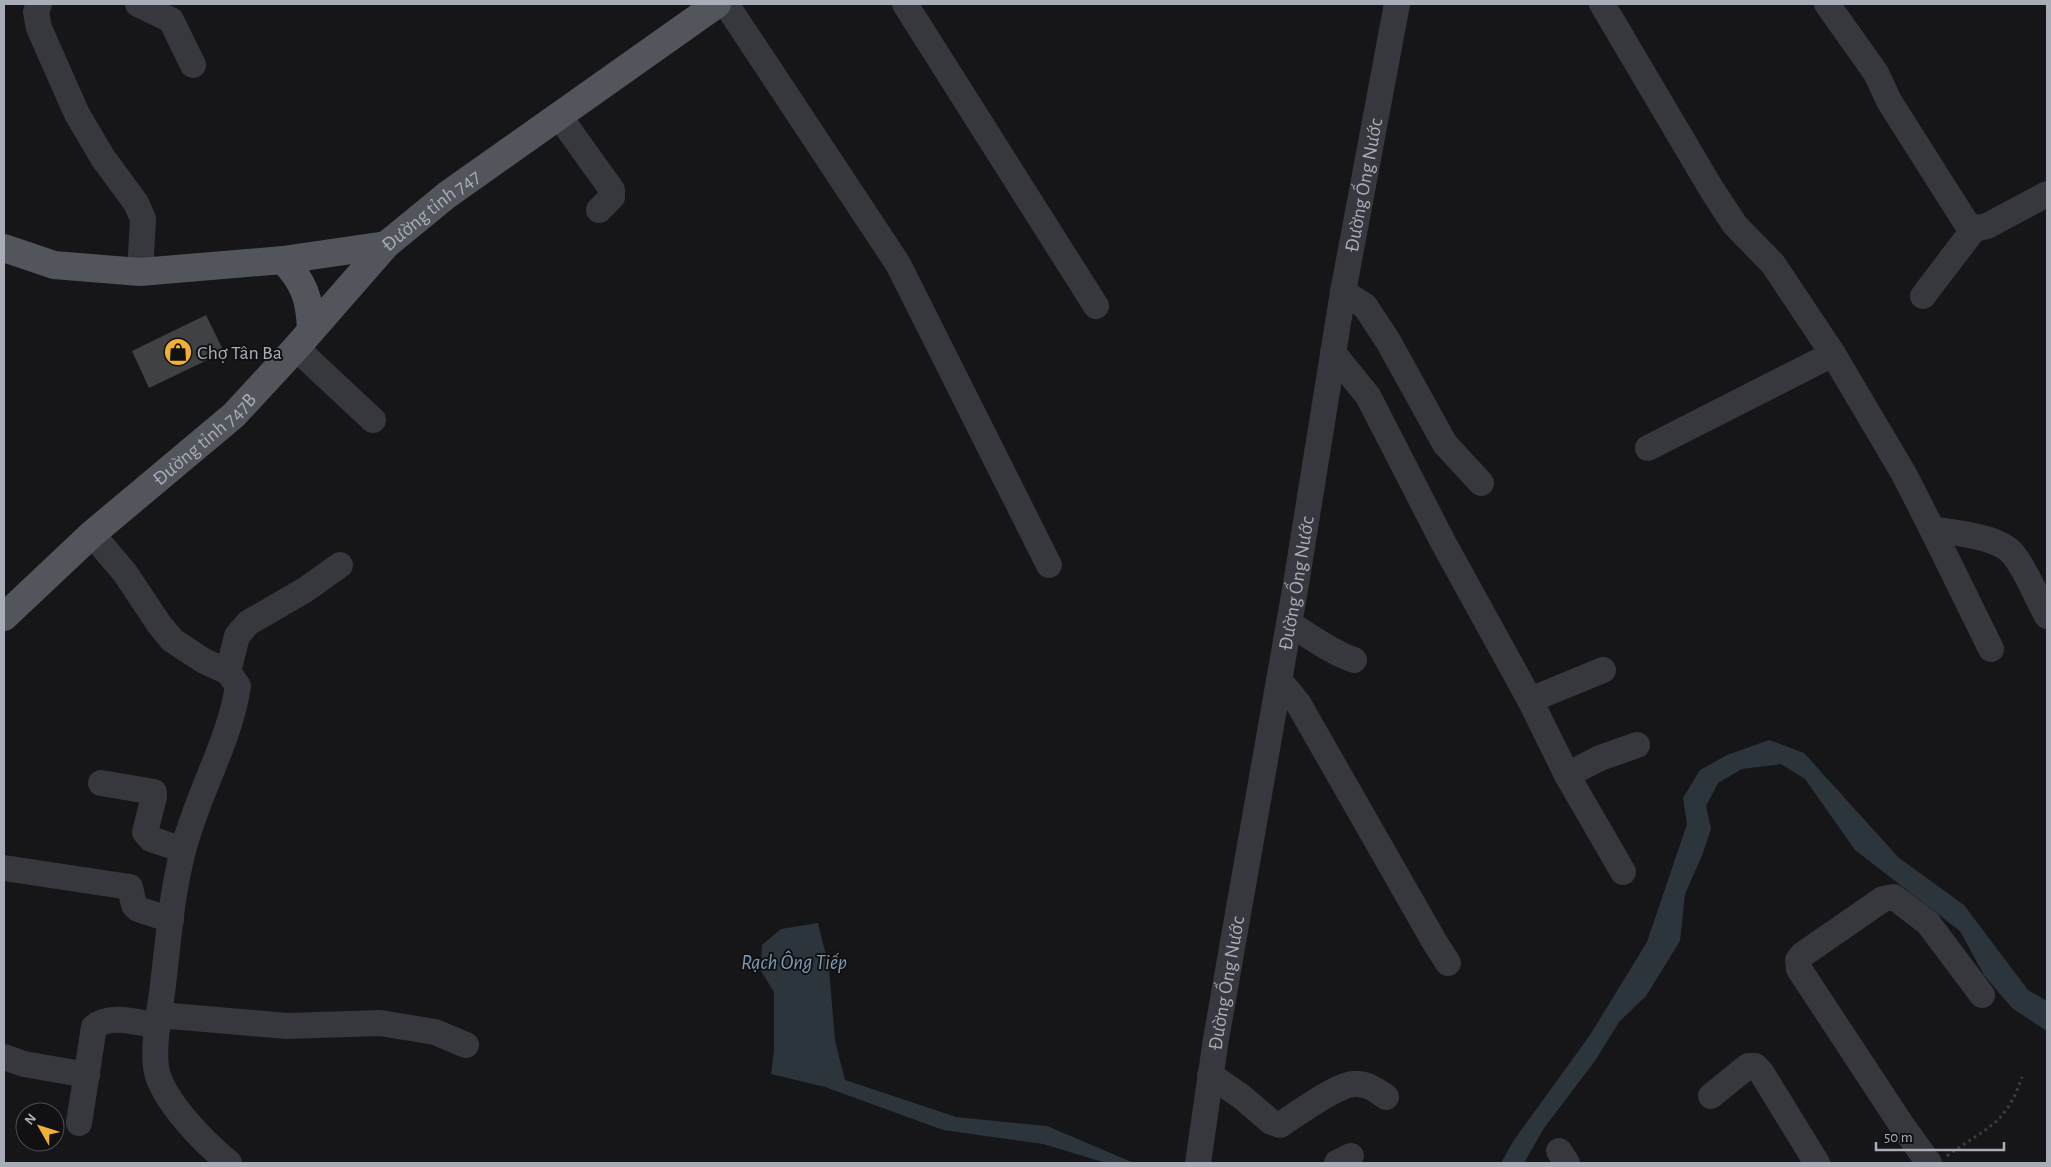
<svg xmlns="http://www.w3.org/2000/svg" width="2051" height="1167" font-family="'Alegreya Sans',sans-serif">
  <rect width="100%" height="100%" fill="#161618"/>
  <!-- water -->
  <g fill="#2c353c">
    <path d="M1769,740L1804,753L1899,858L1964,905L2028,990L2047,1001V1031L2012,1008L1984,975L1960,931L1855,850L1805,779L1781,764L1742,769L1718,783L1706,806L1711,829L1703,853L1685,894L1680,941L1646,996L1619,1022L1595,1061L1544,1128L1524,1163H1501L1514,1140L1590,1035L1647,942L1687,824L1683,798L1700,770L1727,755Z"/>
    <path d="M818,923L829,968L835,1041L845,1080L956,1117L1047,1126L1134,1163H1106L1043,1144L943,1130L825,1087L771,1074L774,1050V992L761,971L762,945L781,929Z"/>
  </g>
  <!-- building -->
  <path fill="#404145" d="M206,315L224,352L149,388L132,351Z"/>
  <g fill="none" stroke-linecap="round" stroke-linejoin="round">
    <!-- path -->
    <path stroke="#3d3f44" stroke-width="3" stroke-dasharray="2.5 4" stroke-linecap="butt" d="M1947,1156C1986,1127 2005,1127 2022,1077"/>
    <!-- minor -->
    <g stroke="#37383d" stroke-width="26">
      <path d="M39,4L36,12L39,28L77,114L103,158L136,203L143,219L140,272"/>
      <path d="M138,4L171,20L193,65"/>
      <path d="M726,4L898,264L1049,565"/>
      <path d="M905,4L1096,306"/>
      <path d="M1602,4L1712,190L1735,225L1773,264L1833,354L1904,474L1932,529C1954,533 1998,536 2013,554C2026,570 2037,598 2047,616"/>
      <path d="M1827,4L1876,73L1889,101L1965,221L1974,229L1987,226L2047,194"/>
      <path d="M559,116L612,190V197L599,210"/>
      <path d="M1343,292L1365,306L1388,341L1445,444L1481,483"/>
      <path d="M1923,296L1974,229"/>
      <path d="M296,348L373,420"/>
      <path d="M1333,353L1368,396L1444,544L1530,700L1603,670"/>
      <path d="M1648,448L1833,354"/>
      <path d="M1932,529L1991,649"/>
      <path d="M92,534L125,573L159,624L172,640L204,661L228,672L238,686C229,744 197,794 183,851C171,896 168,946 162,993C159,1016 151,1054 158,1076C169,1107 204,1142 229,1163"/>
      <path d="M1289,624C1311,636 1330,652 1354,660"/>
      <path d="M228,672L237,636L248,623L305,590L340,565"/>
      <path d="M1279,680L1298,703L1434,941L1448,963"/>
      <path d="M1530,700L1567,775L1600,758L1637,745"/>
      <path d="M1567,775L1623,872"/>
      <path d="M101,783L154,792V797L145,832L151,839L183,850"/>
      <path d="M4,868L130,887L134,905L138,909L171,920"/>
      <path d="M159,1015L287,1026L380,1023L435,1032L466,1045"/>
      <path d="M4,1057L24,1064L87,1075"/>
      <path d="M1210,1075L1242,1097L1271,1122L1280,1125C1297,1114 1336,1085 1354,1084C1367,1083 1376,1090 1386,1097"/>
      <path d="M1711,1096L1748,1066H1755L1761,1072L1817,1163"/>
      <path d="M79,1123L94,1027C111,1013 138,1023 158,1026"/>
      <path d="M1559,1151L1567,1163"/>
      <path id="s1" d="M1198,1163L1216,1039L1296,584L1343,292L1397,4"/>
      <path d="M1337,1163L1351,1156"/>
      <path d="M1929,1163L1901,1124L1799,969L1798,960L1802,955L1883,899L1894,897L1928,923L1982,995"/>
    </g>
    <!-- major -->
    <g stroke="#53555c" stroke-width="28">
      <path d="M4,248L54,265L140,272L283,260L386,245"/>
      <path d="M283,260C304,282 310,299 311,330"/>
      <path id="s2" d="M4,617L92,534L234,415L296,348L386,245L447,195L717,4"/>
    </g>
  </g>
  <!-- icons -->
  <defs>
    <symbol id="shop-disc" viewBox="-11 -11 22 22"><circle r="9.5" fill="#f2b134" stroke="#111113"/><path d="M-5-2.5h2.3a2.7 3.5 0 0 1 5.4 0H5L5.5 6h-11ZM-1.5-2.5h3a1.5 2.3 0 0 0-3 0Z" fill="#111"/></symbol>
  </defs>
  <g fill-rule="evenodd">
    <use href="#shop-disc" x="162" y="336" width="32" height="32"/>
  </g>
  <g text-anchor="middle" stroke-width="4" stroke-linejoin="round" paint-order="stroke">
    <!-- street labels -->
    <g font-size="20" fill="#a8adb8" stroke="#111113">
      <text dy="7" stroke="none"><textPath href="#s1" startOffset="992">Đường Ống Nước</textPath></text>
      <text dy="7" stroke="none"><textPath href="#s2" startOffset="591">Đường tỉnh 747</textPath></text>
      <text dy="7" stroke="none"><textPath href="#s2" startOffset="268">Đường tỉnh 747B</textPath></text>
      <text dy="7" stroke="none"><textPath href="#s1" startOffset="588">Đường Ống Nước</textPath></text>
      <text dy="7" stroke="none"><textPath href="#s1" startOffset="182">Đường Ống Nước</textPath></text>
    </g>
    <!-- poi labels -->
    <g font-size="20" fill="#a8adb8" stroke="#111113" text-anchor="start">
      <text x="197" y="359">Chợ Tân Ba</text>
    </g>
    <!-- water labels -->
    <g font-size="21" font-style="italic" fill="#7f9bb3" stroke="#111113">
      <text x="794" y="969">Rạch Ông Tiếp</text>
    </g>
  </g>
  <!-- border -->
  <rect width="2051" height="1167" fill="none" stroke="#a8adb8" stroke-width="10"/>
  <!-- north arrow -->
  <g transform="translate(40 1127) rotate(309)"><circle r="24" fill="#111113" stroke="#4d4f55"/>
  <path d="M0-4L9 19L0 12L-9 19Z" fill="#f2b134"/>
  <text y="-8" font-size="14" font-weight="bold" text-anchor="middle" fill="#a8adb8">N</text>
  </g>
  <!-- scale -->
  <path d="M1876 1142v8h128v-8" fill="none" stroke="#a8adb8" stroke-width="2.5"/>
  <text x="1884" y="1142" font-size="15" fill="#a8adb8" stroke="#111113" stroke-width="4" paint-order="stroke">50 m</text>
</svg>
